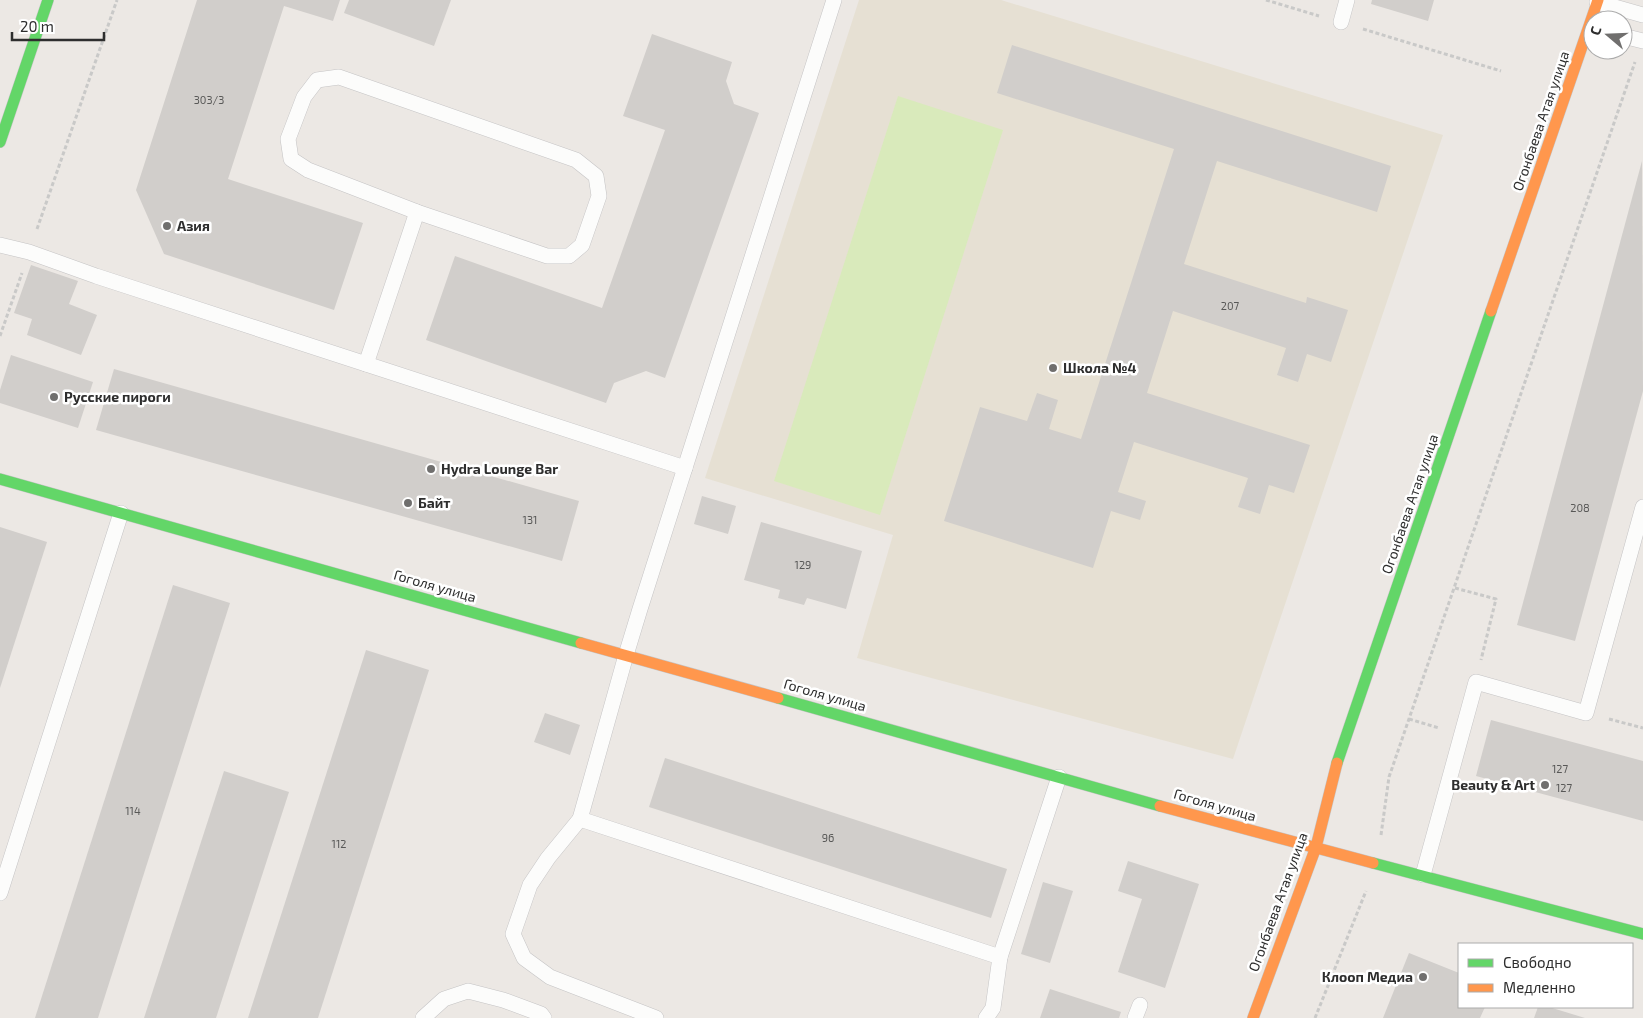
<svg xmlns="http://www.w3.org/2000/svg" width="1643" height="1018" font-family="'Exo 2',sans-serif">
  <rect width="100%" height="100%" fill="#ece8e4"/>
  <!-- education -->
  <path fill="#e6e0d3" d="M859,0H1001L1443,135L1233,759L857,658L893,535L705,478Z"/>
  <!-- pitch -->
  <path fill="#d9eabb" d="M898,96L1003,130L880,515L774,481Z"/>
  <!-- building -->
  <g fill="#d1cecb">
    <path d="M197,0H340L333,21L284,6L228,179L363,223L334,310L164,254L136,190Z"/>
    <path d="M349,0H451L434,46L344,13Z"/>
    <path d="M1372,0H1434L1428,21L1371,4Z"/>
    <path d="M652,34L732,62L726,81L734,104L759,113L665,378L646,371L614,383L606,403L426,340L455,256L602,308L665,130L623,116Z"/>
    <path d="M1012,45L1391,166L1377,212L1217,161L1184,264L1306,303L1307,297L1348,310L1331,362L1307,354L1298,382L1277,375L1286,348L1173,311L1147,393L1310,445L1294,493L1269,485L1260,514L1238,507L1248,478L1134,442L1118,492L1146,501L1140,520L1111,511L1093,568L944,521L980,407L1027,421L1037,393L1058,400L1049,429L1081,439L1174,149L997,93Z"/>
    <path d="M1642,161L1643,391L1575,641L1517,625Z"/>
    <path d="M31,265L78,281L69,304L97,315L81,355L27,335L32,319L14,313Z"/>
    <path d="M11,355L93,382L78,428L0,403V390Z"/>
    <path d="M114,369L579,501L562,561L96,430Z"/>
    <path d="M702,496L736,506L728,534L694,524Z"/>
    <path d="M761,522L862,551L846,609L807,598L804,605L778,598L780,590L744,580Z"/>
    <path d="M0,527L47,542L0,688Z"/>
    <path d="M173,585L230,603L98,1018H35Z"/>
    <path d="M366,650L429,670L318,1018H248Z"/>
    <path d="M545,713L580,725L570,755L534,742Z"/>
    <path d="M1491,720L1643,761V821L1476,776Z"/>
    <path d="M665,758L1007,869L991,918L649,807Z"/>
    <path d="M224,771L289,792L216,1018H144Z"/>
    <path d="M1128,861L1199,884L1165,988L1118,972L1142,899L1118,891Z"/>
    <path d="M1043,882L1073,891L1050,963L1021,954Z"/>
    <path d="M1409,953L1459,973V1007H1485L1480,1018H1383Z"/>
    <path d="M1050,989L1121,1012L1119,1018H1040Z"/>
    <path d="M1538,1007H1549L1585,1018H1534Z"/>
  </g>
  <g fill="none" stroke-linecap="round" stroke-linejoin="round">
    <defs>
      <g id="lane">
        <path d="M834,0L640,609L626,655L580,819L1000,957L993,1008L986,1018"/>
        <path d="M1597,2L1643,15"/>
        <path d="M1341,22L1347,0"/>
        <path d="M1623,36L1643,41"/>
        <path d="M339,77L576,160L596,176L599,196L582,245L569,256H547L417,212L308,170L291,159L288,139L304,97L317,80Z"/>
        <path d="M0,245L29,252L96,276L685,468"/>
        <path d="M366,364L417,212"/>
        <path d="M580,819L548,858L530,885L513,934L524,958L550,977L656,1018"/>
        <path d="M1423,875L1476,682L1586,713L1643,507"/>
        <path d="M0,893L121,513"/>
        <path d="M1000,957L1059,777"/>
        <path d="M423,1018L444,999L468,991L503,1000L541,1014L544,1018"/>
        <path d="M1135,1018L1140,1005"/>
      </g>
      <g id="fast">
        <path d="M0,142L48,0"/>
        <path d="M0,479L581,643"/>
        <path d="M778,698L1160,806"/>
        <path d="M1337,763L1491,311"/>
        <path d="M1373,863L1643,934"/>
      </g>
      <g id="slow">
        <path d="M1491,311L1598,0"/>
        <path d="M581,643L778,698"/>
        <path d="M1160,806L1373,863"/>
        <path d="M1253,1018L1316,847L1337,763"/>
      </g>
    </defs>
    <!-- lane casing -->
    <use href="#lane" stroke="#c5c4c5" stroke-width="16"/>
    <!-- fast casing -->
    <use href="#fast" stroke="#c5c4c5" stroke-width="12"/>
    <!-- slow casing -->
    <use href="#slow" stroke="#c5c4c5" stroke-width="12"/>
    <!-- path -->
    <g stroke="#c9c9c8" stroke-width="3" stroke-dasharray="4 2.5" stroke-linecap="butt">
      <path d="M1266,0L1319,16"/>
      <path d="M1363,29L1501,71"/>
      <path d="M37,229L117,0"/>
      <path d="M0,336L22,273"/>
      <path d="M1455,588L1496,599L1481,660"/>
      <path d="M1409,719L1439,728"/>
      <path d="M1609,719L1643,728"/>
      <path d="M1381,835L1389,777L1635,62"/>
      <path d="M1315,1018L1366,891"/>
    </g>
    <!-- lane -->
    <use href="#lane" stroke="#fcfcfb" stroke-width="15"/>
    <!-- fast -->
    <use href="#fast" stroke="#63d668" stroke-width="11"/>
    <!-- slow -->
    <use href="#slow" stroke="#ff974d" stroke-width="11"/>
  </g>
  <!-- markers -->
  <g fill="#706f6e" stroke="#fff" stroke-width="2">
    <circle cx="167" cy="226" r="5"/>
    <circle cx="1053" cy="368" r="5"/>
    <circle cx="54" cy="397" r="5"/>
    <circle cx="431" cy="469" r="5"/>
    <circle cx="408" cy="503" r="5"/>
    <circle cx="1545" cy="785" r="5"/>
    <circle cx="1423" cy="977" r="5"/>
  </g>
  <g text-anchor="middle" stroke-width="5" stroke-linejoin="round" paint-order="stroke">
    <!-- number labels -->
    <g font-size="11" fill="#585857">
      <text x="209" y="104">303/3</text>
      <text x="1230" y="310">207</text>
      <text x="1580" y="512">208</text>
      <text x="530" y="524">131</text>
      <text x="803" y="569">129</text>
      <text x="1560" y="773">127</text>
      <text x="1564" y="792">127</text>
      <text x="133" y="815">114</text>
      <text x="828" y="842">96</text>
      <text x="339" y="848">112</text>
    </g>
    <!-- street labels -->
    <g font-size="14" fill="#2e2e2e" stroke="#fff">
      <text transform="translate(1541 121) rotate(-71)" y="5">Огонбаева Атая улица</text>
      <text transform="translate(1410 504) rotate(-71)" y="5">Огонбаева Атая улица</text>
      <text transform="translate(435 586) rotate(16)" y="5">Гоголя улица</text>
      <text transform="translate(825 695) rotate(16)" y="5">Гоголя улица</text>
      <text transform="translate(1215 805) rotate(16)" y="5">Гоголя улица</text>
      <text transform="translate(1278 902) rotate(-70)" y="5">Огонбаева Атая улица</text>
    </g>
    <!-- poi labels -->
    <g font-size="14" font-weight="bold" fill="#2e2e2e" stroke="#fff" text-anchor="start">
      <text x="177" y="231">Азия</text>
      <text x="1063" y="373">Школа №4</text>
      <text x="64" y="402">Русские пироги</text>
      <text x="441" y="474">Hydra Lounge Bar</text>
      <text x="418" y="508">Байт</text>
      <text x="1535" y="790" text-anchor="end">Beauty &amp; Art</text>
      <text x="1413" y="982" text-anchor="end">Клооп Медиа</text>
    </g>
  </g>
  <!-- legend -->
  <rect x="1458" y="943" width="175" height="65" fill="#ffffff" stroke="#ababab"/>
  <rect x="1468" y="959" width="25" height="8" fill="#63d668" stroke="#ababab"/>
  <text x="1503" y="968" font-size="15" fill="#2e2e2e">Свободно</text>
  <rect x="1468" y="984" width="25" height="8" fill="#ff974d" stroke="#ababab"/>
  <text x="1503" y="993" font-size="15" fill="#2e2e2e">Медленно</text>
  <!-- north arrow -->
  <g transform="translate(1608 35) rotate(289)"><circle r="24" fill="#ffffff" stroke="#ababab"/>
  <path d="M0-4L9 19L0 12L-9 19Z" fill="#706f6e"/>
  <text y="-8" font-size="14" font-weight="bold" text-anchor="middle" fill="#2e2e2e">С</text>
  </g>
  <!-- scale -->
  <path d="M12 32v8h92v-8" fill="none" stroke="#2e2e2e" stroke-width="2.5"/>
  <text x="20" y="32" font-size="15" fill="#2e2e2e" stroke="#ffffff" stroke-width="4" paint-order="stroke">20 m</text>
</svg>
